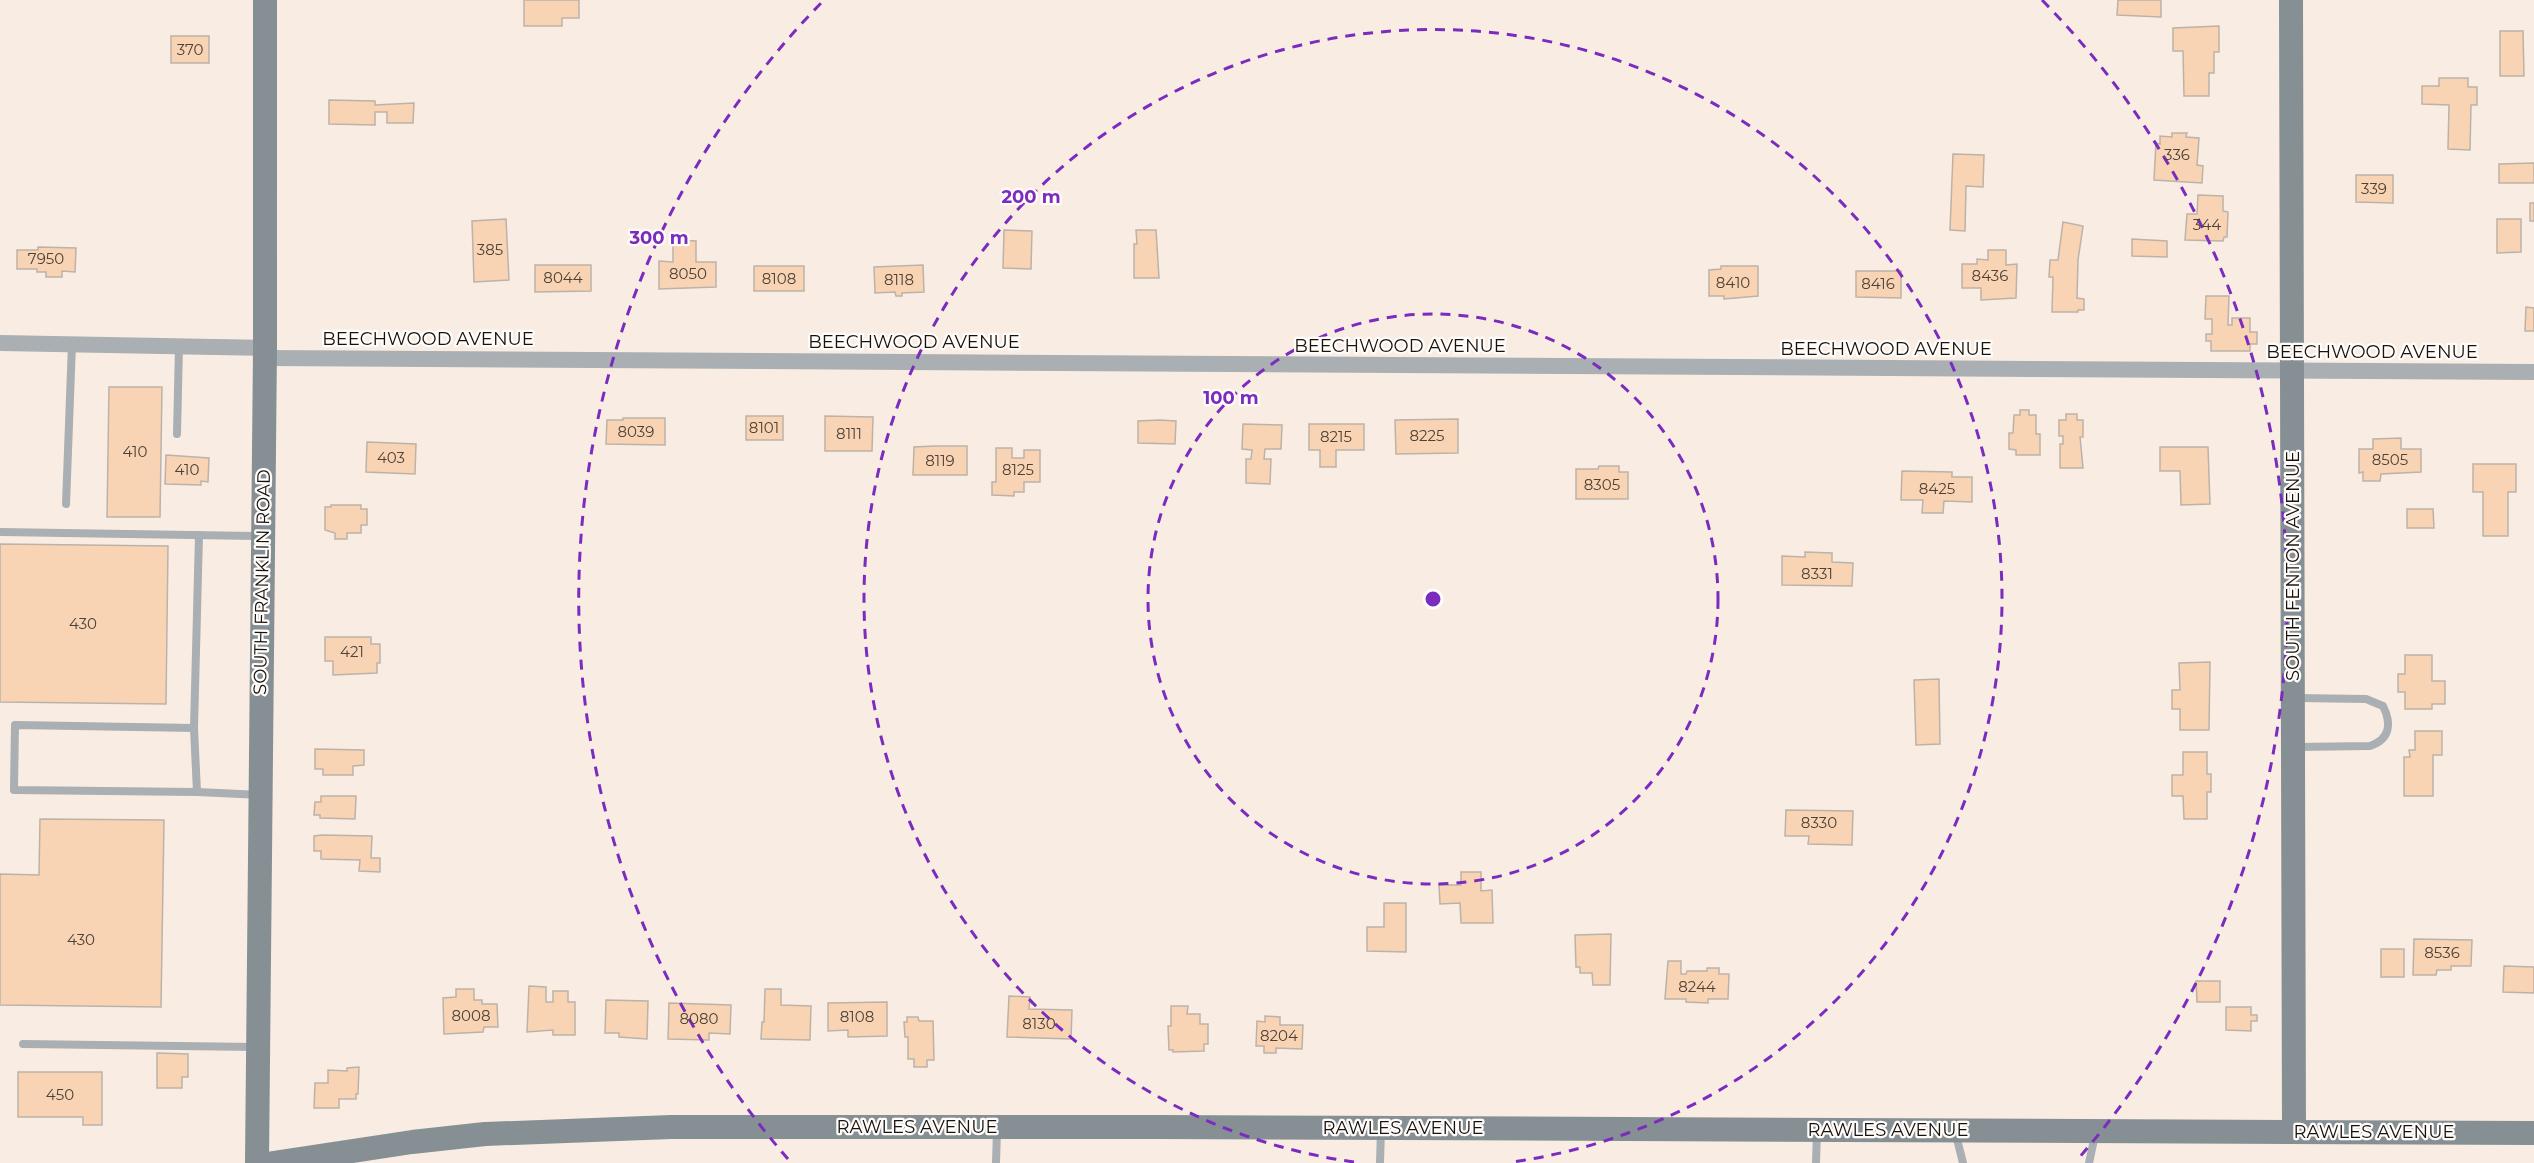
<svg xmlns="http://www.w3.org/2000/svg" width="2534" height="1163" font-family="Montserrat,sans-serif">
  <rect width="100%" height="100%" fill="#f9ede3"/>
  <!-- building -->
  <g fill="#f8d4b4" stroke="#bdb2a8" stroke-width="1.5">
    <path d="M524,0H579V18H562V26H524Z"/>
    <path d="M2118,0H2161V17L2117,15Z"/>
    <path d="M2219,26V52H2214V73H2209V96H2184L2183,51H2173V28Z"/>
    <path d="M2500,31H2523L2524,76H2500Z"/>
    <rect x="171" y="36" width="38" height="27"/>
    <path d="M2439,78H2468V87H2477V105H2471L2470,150L2448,149L2449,105L2422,104V86H2439Z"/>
    <path d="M329,100L375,101V105L414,103L413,123H387V112H375V125L329,124Z"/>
    <path d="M2172,133H2187L2186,137L2199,138L2197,165L2203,166L2202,183L2154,180L2156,143L2160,144V136L2172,137Z"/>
    <path d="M1953,154L1984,155L1983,187L1966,186L1965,231L1950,230Z"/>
    <path d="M2534,163V183H2499V164Z"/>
    <path d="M2356,175H2393V203L2356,202Z"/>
    <path d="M2198,195L2223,196V211L2228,212L2227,237H2224L2223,241L2185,240L2187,214H2197Z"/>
    <rect x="2530" y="203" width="4" height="18"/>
    <path d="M506,219L509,280L474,282L472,221Z"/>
    <path d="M2497,219H2521V252L2497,253Z"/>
    <path d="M2063,222L2083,226L2078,260L2077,298L2084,299V310H2078V312H2052L2053,277H2049L2050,260H2058Z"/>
    <path d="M1004,230L1032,231L1031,269L1003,268Z"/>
    <path d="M1136,230H1156L1159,278H1134V244H1137Z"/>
    <path d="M2132,239L2167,241V257L2132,256Z"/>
    <path d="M673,240L696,241V262H716V287L659,289V261L673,262Z"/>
    <path d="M38,247L76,248L75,272L62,271V277H46V272H37V269H17V250H38Z"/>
    <path d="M1988,250H2006V265L2017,264L2016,298L1981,300V288H1962V264H1977V259L1988,260Z"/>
    <path d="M535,265H591V291L535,292Z"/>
    <path d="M923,265L924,292L902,293V296H896L895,292L875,293L874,267Z"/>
    <rect x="754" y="266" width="50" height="25"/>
    <path d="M1721,266H1758V296L1724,299V296H1709V270L1721,269Z"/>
    <path d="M1856,271H1901V298L1856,297Z"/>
    <path d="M2206,296H2229L2228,325H2232V318H2250V332H2257V344H2250V351H2211V341H2206V334H2212V319H2205Z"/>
    <path d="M2526,307L2534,308V331H2525Z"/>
    <path d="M109,387H162L160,517H107Z"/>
    <path d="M2020,410H2029V415H2036V434H2040V455H2016V450L2009,449V433H2013L2014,415H2020Z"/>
    <path d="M2066,414H2077V420H2083V437H2080L2083,468H2060V444H2063V436H2059V420H2066Z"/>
    <rect x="746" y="416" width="37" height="24"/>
    <path d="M825,416L873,417L872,451H825Z"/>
    <path d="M623,418H665V445L606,444L607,420H623Z"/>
    <path d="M1458,419V453L1396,454L1395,420Z"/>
    <path d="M1159,420L1176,421L1175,444L1138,443V421Z"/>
    <path d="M1243,424L1282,425L1281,449H1265L1264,459H1271L1270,484L1246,483V459H1251L1252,450L1242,449Z"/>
    <path d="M1309,424H1364V450H1336V467H1320V450H1309Z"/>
    <path d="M2401,438V449H2421V472L2381,474L2380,481H2363V472L2359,473V449H2373V439Z"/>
    <path d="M367,442L416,444L415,474L366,472Z"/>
    <path d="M935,446H967V475H913L914,447Z"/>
    <path d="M2160,447H2208L2210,504L2181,505L2180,471H2160Z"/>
    <path d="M996,448H1012V458H1024V450H1040V482H1024V492H1014V496L992,495V482H996Z"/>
    <path d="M166,455L209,458L208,482L201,481V485L165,484Z"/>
    <path d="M2473,464H2516V492H2508V536H2483V492H2473Z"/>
    <path d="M1599,466H1619V472H1628V499H1576V469H1598Z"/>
    <path d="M1902,471L1952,472V477H1972V502L1944,501L1943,513H1922L1923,500H1901Z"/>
    <path d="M331,505H361V509H367V525H361V533H347V539H335V533L325,530V507H331Z"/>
    <path d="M2407,509H2433L2434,528H2407Z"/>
    <path d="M0,544L168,546L166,704L0,702Z"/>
    <path d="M1805,552L1832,553V562L1853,563L1852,586L1782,585V556L1805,557Z"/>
    <path d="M325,637H371V644H380V663H377V673L333,675V661H325Z"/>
    <path d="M2405,655H2432V681H2445V704H2432V709H2405V692H2398V674H2405Z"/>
    <path d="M2210,662L2209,730H2180V709H2172V690H2180L2179,663Z"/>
    <path d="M1939,679L1940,744L1916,745L1914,680Z"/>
    <path d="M2415,731H2442V755H2433V796H2404V757H2410L2409,750H2415Z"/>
    <path d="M315,749L364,750V765L353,766V775H323V769H315Z"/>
    <path d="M2183,752H2207V774H2211V792H2207V819H2184L2183,796H2172V775H2183Z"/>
    <path d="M321,796H356L355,819L320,818V815H314L315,802H321Z"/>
    <path d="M1786,810L1853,811L1852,845L1808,844L1809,836H1785Z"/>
    <path d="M40,819L164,820L161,1007L0,1005V874L39,875Z"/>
    <path d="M322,835L372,836L371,858H380V872L359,871L360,860L321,859V851H314V836Z"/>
    <path d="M1461,872H1481V891L1492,890L1493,923H1461L1460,903L1440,904L1439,885H1461Z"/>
    <path d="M1384,903H1406V952L1367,951V927H1384Z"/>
    <path d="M1611,934L1610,985H1593L1592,973H1580V967H1576L1575,935Z"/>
    <path d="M2414,939L2472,940L2471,966H2451V970H2437L2436,975H2413Z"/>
    <rect x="2381" y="949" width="23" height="28"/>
    <path d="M1668,961H1681V974H1686L1687,971H1707V968H1719V974H1729L1728,999H1708V1003L1686,1002V999H1665Z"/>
    <path d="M2504,966L2534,967V993L2503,992Z"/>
    <path d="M2196,981H2220V1002H2197Z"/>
    <path d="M529,986L546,987V1002H553V991H568V1002H575V1035H553V1030L527,1032Z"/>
    <path d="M456,989H474V1000H482V1004H497L498,1027H484L483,1032L444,1034L443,998L456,997Z"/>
    <path d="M765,989H781V1005L811,1006L810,1040L761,1039L762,1022H764Z"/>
    <path d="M1009,996L1030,997L1029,1009L1072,1010L1071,1039L1007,1037Z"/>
    <path d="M606,1000L648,1001L647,1039L619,1037V1033H605Z"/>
    <path d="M887,1002V1036L848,1037V1030L828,1031V1003Z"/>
    <path d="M669,1003L731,1005L730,1034L709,1033V1040L668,1039Z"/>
    <path d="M1171,1006H1188L1187,1014H1200V1024H1208V1044H1204V1051L1173,1052V1050H1169L1168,1026H1171Z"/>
    <path d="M2226,1007H2251V1015H2257V1021H2251V1031L2226,1030Z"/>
    <path d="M1265,1016L1280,1017V1025H1303L1302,1049L1276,1048V1053H1264V1046H1256L1257,1021L1265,1022Z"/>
    <path d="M907,1017H918L919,1021H933L934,1060H927V1067H914V1059H908V1037H905L904,1022H907Z"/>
    <path d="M157,1053L188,1054V1077H182V1088H157Z"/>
    <path d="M359,1067L358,1094H356V1099H339V1108H314L315,1083H328V1070L347,1071V1068Z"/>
    <path d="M18,1072H102V1125H83V1117H18Z"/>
  </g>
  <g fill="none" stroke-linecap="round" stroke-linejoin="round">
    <!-- lane -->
    <g stroke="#a9afb2" stroke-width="8">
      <path d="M177,434L179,346"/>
      <path d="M66,504L72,344"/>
      <path d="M0,532L262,536"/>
      <path d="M194,728L199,535"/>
      <path d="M2295,747L2370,746C2390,739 2392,724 2383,706L2366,699L2296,698"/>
      <path d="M197,792L194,728L15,725L14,790L197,792L260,795"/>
      <path d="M23,1044L256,1047"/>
      <path d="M1955,1131L1963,1163"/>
      <path d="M996,1163L997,1130"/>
      <path d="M1380,1163L1381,1129"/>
      <path d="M1816,1163L1817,1130"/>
      <path d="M2089,1163L2095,1135"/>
    </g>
    <!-- street -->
    <g stroke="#a9afb2" stroke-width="16">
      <path d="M0,343L265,348"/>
      <path d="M265,358L2534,372"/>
    </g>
    <!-- secondary -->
    <g stroke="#869094" stroke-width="24">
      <path d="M2291,0L2294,1132"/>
      <path d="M257,1163L265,348V0"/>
      <path d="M273,1163L412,1142L485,1134L671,1127H1158L2534,1133"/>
    </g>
  </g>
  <!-- distance rings -->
  <g fill="none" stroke="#7b2cbf" stroke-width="3" stroke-dasharray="10 8">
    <circle cx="1433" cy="599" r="285"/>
    <path d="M1354 1162A569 569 0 1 1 1512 1162"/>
    <path d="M788 1159A854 854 0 0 1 824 0M2042 0A854 854 0 0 1 2078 1159"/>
  </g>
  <g text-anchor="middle" stroke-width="4.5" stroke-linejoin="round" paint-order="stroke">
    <!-- number labels -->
    <g font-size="15" fill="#4e4238">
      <text x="190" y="55">370</text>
      <text x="2177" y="160">336</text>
      <text x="2374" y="194">339</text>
      <text x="2207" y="230">344</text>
      <text x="490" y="255">385</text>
      <text x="46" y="264">7950</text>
      <text x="688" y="279">8050</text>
      <text x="1990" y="281">8436</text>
      <text x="563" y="283">8044</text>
      <text x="779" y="284">8108</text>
      <text x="899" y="285">8118</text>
      <text x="1733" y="288">8410</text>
      <text x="1878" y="289">8416</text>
      <text x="764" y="433">8101</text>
      <text x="636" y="437">8039</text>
      <text x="849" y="439">8111</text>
      <text x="1427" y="441">8225</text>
      <text x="1336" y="442">8215</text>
      <text x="135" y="457">410</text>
      <text x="391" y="463">403</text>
      <text x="2390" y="465">8505</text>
      <text x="940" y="466">8119</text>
      <text x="187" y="475">410</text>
      <text x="1018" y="475">8125</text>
      <text x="1602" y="490">8305</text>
      <text x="1937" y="494">8425</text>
      <text x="1817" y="579">8331</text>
      <text x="83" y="629">430</text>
      <text x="352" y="657">421</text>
      <text x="1819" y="828">8330</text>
      <text x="81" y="945">430</text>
      <text x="2442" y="958">8536</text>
      <text x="1697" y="992">8244</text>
      <text x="471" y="1021">8008</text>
      <text x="857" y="1022">8108</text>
      <text x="699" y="1024">8080</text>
      <text x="1039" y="1029">8130</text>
      <text x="1279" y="1041">8204</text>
      <text x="60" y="1100">450</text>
    </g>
    <!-- street labels -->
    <g font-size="18" fill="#16120e" stroke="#fffcfa">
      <text x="428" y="345">BEECHWOOD AVENUE</text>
      <text x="914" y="348">BEECHWOOD AVENUE</text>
      <text x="1400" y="352">BEECHWOOD AVENUE</text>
      <text x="1886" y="355">BEECHWOOD AVENUE</text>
      <text x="2372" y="358">BEECHWOOD AVENUE</text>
      <text transform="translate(2293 566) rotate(-90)" y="6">SOUTH FENTON AVENUE</text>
      <text transform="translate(262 582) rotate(-89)" y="6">SOUTH FRANKLIN ROAD</text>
      <text x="917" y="1133">RAWLES AVENUE</text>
      <text x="1403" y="1134">RAWLES AVENUE</text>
      <text x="1888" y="1136">RAWLES AVENUE</text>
      <text x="2374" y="1138">RAWLES AVENUE</text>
    </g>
  </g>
  <circle cx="1433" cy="599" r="9" fill="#7b2cbf" stroke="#fffcfa" stroke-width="3"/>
  <g font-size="18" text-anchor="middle" font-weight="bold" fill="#7b2cbf" stroke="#fffcfa" stroke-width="4.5" stroke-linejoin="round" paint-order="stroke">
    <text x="1031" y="203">200 m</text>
    <text x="659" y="244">300 m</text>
    <text x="1231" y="404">100 m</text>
  </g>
</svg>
